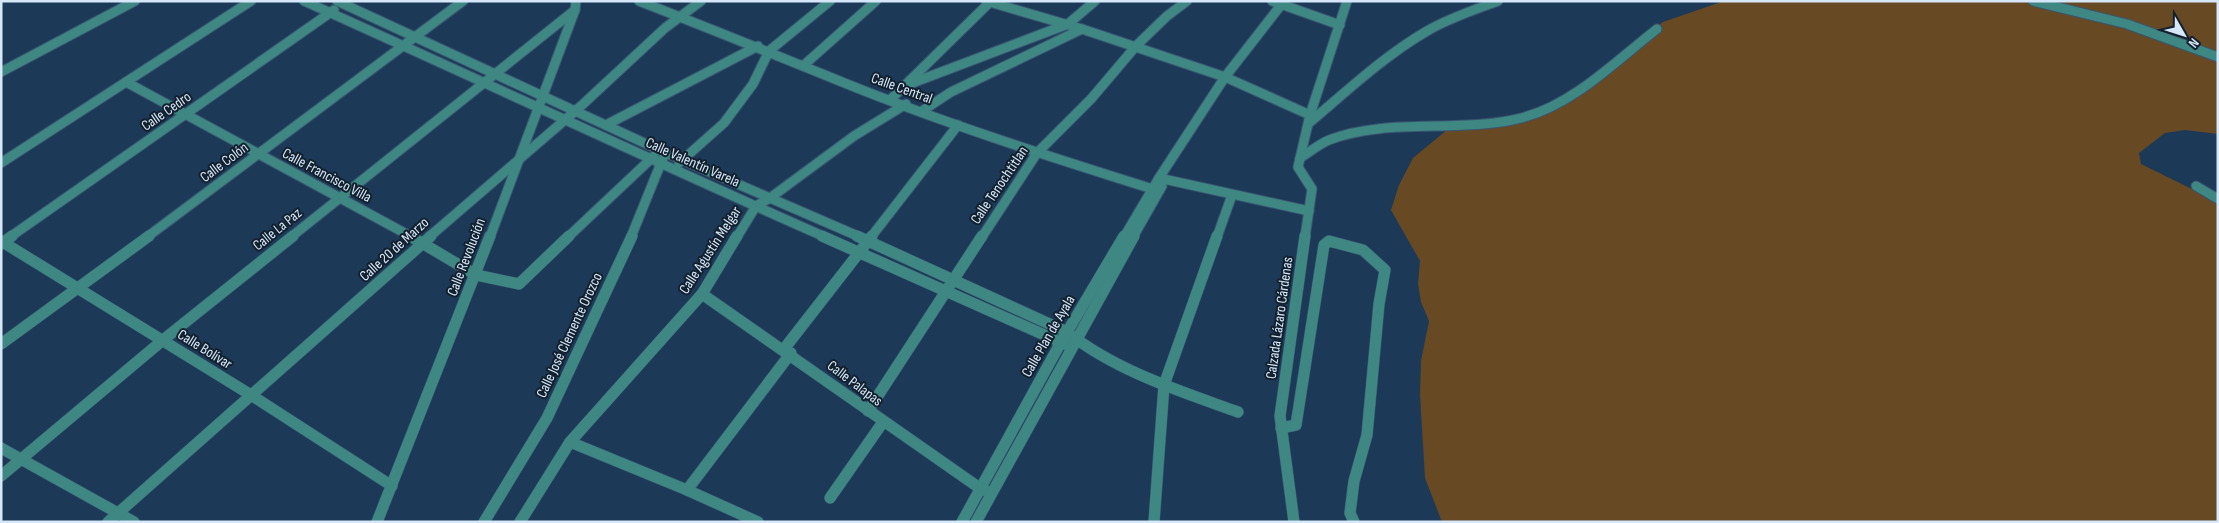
<svg xmlns="http://www.w3.org/2000/svg" width="2219" height="523" font-family="'Sofia Sans Condensed',sans-serif">
  <rect width="100%" height="100%" fill="#1c3a57"/>
  <!-- green -->
  <path fill="#674923" d="M1724,1H2218V134L2185,130L2165,133L2139,153L2141,164L2200,193L2218,205V522H1442L1425,478L1420,395L1421,361L1429,321L1421,302L1418,284L1420,261L1391,210L1399,185L1413,158L1453,125L1536,112L1587,79L1663,22Z"/>
  <g fill="none" stroke-linecap="round" stroke-linejoin="round">
    <defs>
      <g id="minor-far1">
        <path d="M304,1C478,79 650,160 825,237"/>
        <path d="M337,1L666,153L860,237"/>
        <path d="M986,1L1082,29L1225,77L1310,115"/>
        <path d="M1272,1L1340,25"/>
        <path d="M804,65L876,1"/>
        <path d="M1,72L135,1"/>
        <path d="M126,82L412,237"/>
        <path d="M907,85L1068,24L1095,1"/>
        <path d="M891,99L991,1"/>
        <path d="M922,111L951,92L1082,29"/>
        <path d="M1309,123C1347,91 1384,56 1427,31C1449,18 1474,10 1498,1"/>
        <path d="M606,125L758,46"/>
        <path d="M1300,158C1310,152 1319,144 1329,140C1387,117 1464,134 1525,117C1575,103 1617,60 1657,29"/>
        <path d="M1,163L251,1"/>
        <path d="M679,163L724,123L753,84L769,51L830,1"/>
        <path d="M1159,178L1225,77L1281,5"/>
        <path d="M2196,186L2218,199"/>
        <path d="M10,237L334,10"/>
        <path d="M147,237L463,1"/>
        <path d="M291,237L575,10"/>
        <path d="M429,237L581,106L665,28L701,1"/>
        <path d="M568,237L654,156"/>
        <path d="M631,237L663,158"/>
        <path d="M737,237L756,206L770,198L854,136L906,104"/>
        <path d="M871,237L958,125"/>
        <path d="M982,237L1037,153L1091,99L1136,46L1167,16L1187,1"/>
        <path d="M1217,237L1232,195"/>
      </g>
      <g id="minor">
        <path d="M410,236L476,275L519,284L569,236"/>
        <path d="M822,236L1067,345"/>
        <path d="M857,236L1067,332C1116,371 1180,391 1238,412"/>
        <path d="M1,241L251,395L392,486"/>
        <path d="M1,244L12,236"/>
        <path d="M702,294L981,489L991,493"/>
        <path d="M1,344L149,236"/>
        <path d="M784,349L872,236"/>
        <path d="M868,411L982,236"/>
        <path d="M1281,428L1296,425L1324,245L1329,241L1363,250L1385,270L1379,304L1367,435L1354,481L1350,513L1354,522"/>
        <path d="M570,442L687,490L758,522"/>
        <path d="M1,448L134,522"/>
        <path d="M1,476L163,340L293,236"/>
        <path d="M687,490L791,353"/>
        <path d="M830,498L883,422"/>
        <path d="M108,522L431,236"/>
        <path d="M484,522L547,418L632,236"/>
        <path d="M520,522L570,442L702,294L737,236"/>
        <path d="M1154,522L1164,385L1217,236"/>
      </g>
      <g id="tertiary-far1">
        <path d="M639,1C709,28 778,56 847,84C949,125 1054,158 1159,191"/>
        <path d="M2033,1L2127,24L2218,57"/>
        <path d="M490,237L575,10L576,1"/>
        <path d="M1124,237L1159,178L1309,211"/>
        <path d="M1133,237L1162,186"/>
        <path d="M1305,237L1312,189L1298,167L1310,115L1347,1"/>
      </g>
      <g id="tertiary">
        <path d="M377,522L490,236"/>
        <path d="M962,522L1060,344L1124,236"/>
        <path d="M976,522L1134,236"/>
        <path d="M1294,522L1280,416L1305,236"/>
      </g>
    </defs>
    <!-- minor-far1 casing -->
    <use href="#minor-far1" stroke="#3a5671" stroke-width="11"/>
    <!-- minor casing -->
    <use href="#minor" stroke="#3a5671" stroke-width="12"/>
    <!-- tertiary-far1 casing -->
    <use href="#tertiary-far1" stroke="#3a5671" stroke-width="11"/>
    <!-- tertiary casing -->
    <use href="#tertiary" stroke="#3a5671" stroke-width="12"/>
    <!-- minor-far1 -->
    <use href="#minor-far1" stroke="#3e8783" stroke-width="9"/>
    <!-- minor -->
    <use href="#minor" stroke="#3e8783" stroke-width="11"/>
    <!-- tertiary-far1 -->
    <use href="#tertiary-far1" stroke="#3e8783" stroke-width="9"/>
    <!-- tertiary -->
    <use href="#tertiary" stroke="#3e8783" stroke-width="11"/>
  </g>
  <g text-anchor="middle" stroke-width="4" stroke-linejoin="round" paint-order="stroke">
    <!-- street labels -->
    <g font-size="15" fill="#d5e7f9" stroke="#13202e">
      <text transform="translate(902 88) rotate(20)" y="5">Calle Central</text>
      <text transform="translate(166 111) rotate(-35)" y="5">Calle Cedro</text>
      <text transform="translate(224 162) rotate(-37)" y="5">Calle Colón</text>
      <text transform="translate(693 162) rotate(24)" y="5">Calle Valentín Varela</text>
      <text transform="translate(327 175) rotate(28)" y="5">Calle Francisco Villa</text>
      <text transform="translate(999 185) rotate(-56)" y="5">Calle Tenochtitlan</text>
      <text transform="translate(277 229) rotate(-39)" y="5">Calle La Paz</text>
      <text transform="translate(394 249) rotate(-42)" y="5">Calle 20 de Marzo</text>
      <text transform="translate(710 250) rotate(-57)" y="5">Calle Agustín Melgar</text>
      <text transform="translate(466 257) rotate(-69)" y="5">Calle Revolución</text>
      <text transform="translate(1279 318) rotate(-82)" y="5">Calzada Lázaro Cárdenas</text>
      <text transform="translate(569 335) rotate(-65)" y="5">Calle José Clemente Orozco</text>
      <text transform="translate(1048 336) rotate(-60)" y="5">Calle Plan de Ayala</text>
      <text transform="translate(205 349) rotate(32)" y="5">Calle Bolívar</text>
      <text transform="translate(855 383) rotate(37)" y="5">Calle Palapas</text>
    </g>
  </g>
  <!-- border -->
  <rect width="2219" height="523" fill="none" stroke="#d5e7f9" stroke-width="5"/>
  <!-- north arrow -->
  <g transform="translate(2184 35) rotate(129)" stroke="#13202e" stroke-width="4" paint-order="stroke">
  <path d="M0-4L9 19L0 12L-9 19Z" fill="#d5e7f9"/>
  <text y="-8" font-size="14" font-weight="bold" text-anchor="middle" fill="#d5e7f9">N</text>
  </g>
</svg>
